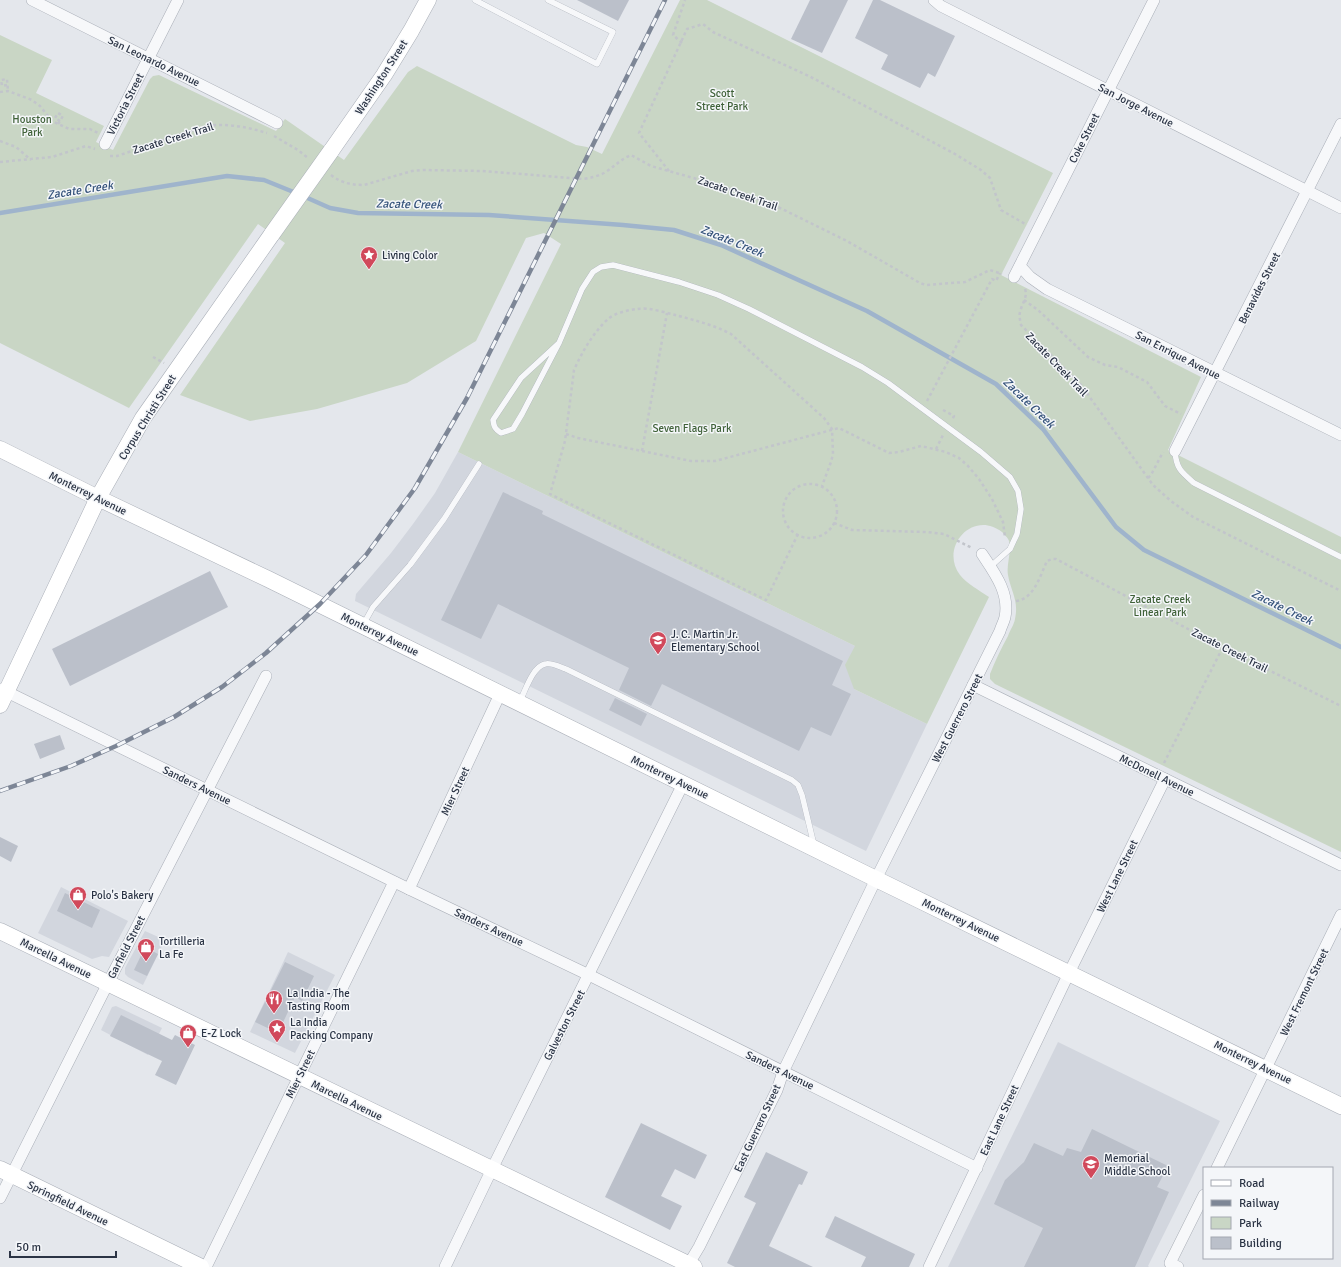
<svg xmlns="http://www.w3.org/2000/svg" width="1341" height="1267" font-family="Signika,sans-serif">
  <rect width="100%" height="100%" fill="#e4e7ec"/>
  <!-- built -->
  <g fill="#d2d6de">
    <path d="M458,452L855,646L854,689L927,724L866,851L355,601L356,594L391,553L413,524L435,493Z"/>
    <path d="M61,887L128,921L109,957L102,956L92,959L38,933Z"/>
    <path d="M145,931L165,940L143,985L128,977L125,974V968Z"/>
    <path d="M288,952L335,975L295,1053L250,1032Z"/>
    <path d="M116,1006L162,1028L148,1055L101,1030L112,1007Z"/>
    <path d="M1058,1042L1220,1121L1148,1266L1149,1267H948Z"/>
  </g>
  <!-- green -->
  <path fill="#c9d6c5" d="M680,0H707L1053,173L1001,275L1201,377L1168,450L1341,537V852L995,684L990,679V674C995,661 1001,649 1008,636C1010,630 1014,625 1015,619C1019,600 1011,592 1008,575C1006,565 1012,551 1009,541C1008,538 1004,534 1002,532C973,509 939,547 960,575C967,584 979,590 989,597L927,724L854,689L845,665L855,646L458,452L561,244L544,233L526,238L476,341L407,383L317,409L250,421L180,395L285,243L258,224L129,408L0,343V35L52,60L36,93L104,126L96,142L113,150L150,79L153,76L159,75L276,131L285,119L344,160L408,72L417,66L576,145L587,147L602,154Z"/>
  <g fill="none" stroke-linecap="round" stroke-linejoin="round">
    <!-- stream -->
    <g stroke="#9fb4cc" stroke-width="4.5">
      <path d="M303,196L330,208L358,213L489,215L623,225L674,230L721,245L867,311L996,384L1043,429L1116,527L1144,550L1341,647"/>
      <path d="M0,213L227,176L264,180L296,193"/>
    </g>
  </g>
  <!-- building -->
  <g fill="#bbc0ca">
    <path d="M577,0H629L618,21Z"/>
    <path d="M810,0H848L822,53L791,39Z"/>
    <path d="M873,0H880L955,36L935,77L928,73L920,88L881,69L888,55L855,38Z"/>
    <path d="M503,492L543,511L542,514L843,661L832,685L851,694L831,736L811,727L799,751L662,684L651,706L619,690L629,668L498,604L481,639L441,620Z"/>
    <path d="M210,571L228,607L70,686L52,649Z"/>
    <path d="M615,698L647,714L641,726L609,710Z"/>
    <path d="M60,735L65,749L40,759L34,744Z"/>
    <path d="M0,837L18,846L11,862L0,856Z"/>
    <path d="M65,893L100,910L92,928L57,911Z"/>
    <path d="M145,947L158,954L147,976L134,970Z"/>
    <path d="M285,962L314,976L302,1001L295,997L278,1033L255,1022Z"/>
    <path d="M121,1015L172,1040L175,1035L195,1045L176,1085L155,1075L162,1061L110,1036Z"/>
    <path d="M641,1123L707,1155L695,1179L675,1169L661,1196L682,1206L670,1230L605,1197Z"/>
    <path d="M1092,1129L1168,1166L1157,1187L1169,1192L1135,1267H1024L1043,1228L994,1204L1005,1180L1024,1162L1034,1143L1063,1156L1067,1148L1081,1152Z"/>
    <path d="M766,1152L808,1172L802,1185L799,1184L769,1246L813,1267H735L727,1263L756,1203L744,1197Z"/>
    <path d="M835,1216L915,1254L909,1267H861L866,1257L825,1237Z"/>
  </g>
  <g fill="none" stroke-linecap="round" stroke-linejoin="round">
    <defs>
      <g id="lane">
        <path d="M475,0L597,64L613,32L548,0"/>
        <path d="M559,343L521,378L493,420C494,427 495,429 501,433L513,429L522,414L559,343L582,289L593,272L601,267L613,265L679,282L718,295L749,309L862,367L888,383L981,452L1010,477L1018,491L1021,509L1017,534L1010,549L991,566"/>
        <path d="M1175,451C1176,468 1181,472 1194,483L1341,557"/>
        <path d="M363,625L373,607L410,565L444,519L479,464"/>
        <path d="M519,703C525,692 532,667 545,664C551,662 560,667 566,669L792,780L798,785L802,795L814,845"/>
      </g>
      <g id="street">
        <path d="M32,0L277,123"/>
        <path d="M934,0L941,6L1341,208"/>
        <path d="M105,144L178,0"/>
        <path d="M1020,266L1030,277L1047,289L1341,435"/>
        <path d="M1014,277L1154,0"/>
        <path d="M1175,451L1341,124"/>
        <path d="M973,685L1341,865"/>
        <path d="M1,689L409,889L589,975L977,1168"/>
        <path d="M409,889L500,694"/>
        <path d="M1217,1168L1341,915"/>
        <path d="M0,1198L108,983L266,676"/>
        <path d="M206,1267L394,882"/>
        <path d="M445,1267L492,1169L683,784"/>
        <path d="M687,1267L699,1247L777,1090L783,1072L876,879L1000,631C1001,627 1004,622 1005,617C1010,593 994,572 982,554"/>
        <path d="M929,1267L1069,973L1165,779"/>
        <path d="M1178,1267L1170,1263L1204,1195"/>
      </g>
      <g id="secondary">
        <path d="M331,151L384,75L411,31L428,0"/>
        <path d="M0,449L98,498L268,579L876,879L1341,1106"/>
        <path d="M0,705L98,498L143,418L272,234"/>
        <path d="M0,931L694,1267"/>
        <path d="M0,1169L201,1267"/>
      </g>
    </defs>
    <!-- lane casing -->
    <use href="#lane" stroke="#a9aeb7" stroke-width="6"/>
    <!-- street casing -->
    <use href="#street" stroke="#a9aeb7" stroke-width="12"/>
    <!-- secondary casing -->
    <use href="#secondary" stroke="#a9aeb7" stroke-width="17"/>
    <!-- path -->
    <g stroke="#c2c5cb" stroke-width="2.5" stroke-dasharray="3 3" stroke-linecap="butt">
      <path d="M682,43L673,35L685,0"/>
      <path d="M7,85L2,86L1,80L7,79L8,91"/>
      <path d="M0,92L8,91L32,100L40,106L52,121L69,129H90L98,133"/>
      <path d="M58,124L63,116L58,113L55,118L60,121"/>
      <path d="M274,136L298,150L308,158"/>
      <path d="M0,141L16,147L31,160"/>
      <path d="M110,156H117L206,126C227,123 247,127 267,133"/>
      <path d="M0,162L52,157L86,146L95,149"/>
      <path d="M669,171L639,133L687,29L703,24L713,32L809,76L955,154L981,170L990,178L1001,210L1027,225"/>
      <path d="M331,175C341,183 351,185 364,185L412,171L423,170L483,171L583,179C591,178 598,176 604,173C614,167 621,159 631,155L651,166L704,181L749,195L780,208L847,241L920,283L926,285L965,282L990,270L1002,274"/>
      <path d="M1025,289C1028,297 1022,303 1020,312C1019,316 1020,320 1021,325L1081,385L1153,485L1171,501L1193,517L1341,591"/>
      <path d="M1024,300L1038,310L1088,357L1105,365L1118,367L1147,382L1165,406L1181,414"/>
      <path d="M153,357L164,363"/>
      <path d="M927,401L992,279L996,281L1000,273"/>
      <path d="M943,410L954,416L952,420"/>
      <path d="M566,434L578,438L691,461H715L839,428L889,453L899,452L921,446L946,452L959,458L968,466L979,479L992,499L1003,522L1005,537"/>
      <path d="M936,449L943,435"/>
      <path d="M642,451L667,313"/>
      <path d="M1148,478L1151,475L1163,452"/>
      <circle cx="810" cy="511" r="27"/>
      <path d="M834,523L852,530L927,532L944,534L972,548"/>
      <path d="M798,534L766,600L550,494L565,441L574,370C582,352 593,333 608,319C615,313 628,310 637,309C650,307 666,313 679,316C697,321 714,325 731,334L824,418L832,429L833,454L831,462L822,486"/>
      <path d="M1016,601C1034,599 1040,576 1047,561L1052,559H1056L1222,647L1341,706"/>
      <path d="M1164,763L1223,647"/>
    </g>
    <!-- lane -->
    <use href="#lane" stroke="#f7f8fa" stroke-width="5.5"/>
    <!-- street -->
    <use href="#street" stroke="#f7f8fa" stroke-width="11"/>
    <!-- secondary -->
    <use href="#secondary" stroke="#fff" stroke-width="16"/>
    <defs>
      <path id="rail" d="M0,791L71,766L116,746L174,717L222,687L266,653L320,604L366,555L415,488L467,398L665,0"/>
    </defs>
    <!-- rail casing -->
    <use href="#rail" stroke="#7d8696" stroke-width="4.5"/>
    <!-- rail -->
    <use href="#rail" stroke="#f4f6f9" stroke-width="3" stroke-dasharray="9" stroke-linecap="butt"/>
    <defs>
      <path id="secondary-bridge" d="M272,234L331,151"/>
    </defs>
    <!-- secondary-bridge casing -->
    <use href="#secondary-bridge" stroke="#a9aeb7" stroke-width="17" stroke-linecap="butt"/>
    <!-- secondary-bridge -->
    <use href="#secondary-bridge" stroke="#fff" stroke-width="16"/>
  </g>
  <!-- icons -->
  <defs>
    <symbol id="sight-pin" viewBox="-11 -11 22 30"><path d="M0 17L-7.5 6A9.5 9.5 0 1 1 7.5 6Z" fill="#d1495b" stroke="#f4f6f9"/><path d="M0-6L1.8-2.2L6-1.7L2.9 1.2L3.7 5.4L0 3.3L-3.7 5.4L-2.9 1.2L-6-1.7L-1.8-2.2Z" fill="#fff"/></symbol>
    <symbol id="school-pin" viewBox="-11 -11 22 30"><path d="M0 17L-7.5 6A9.5 9.5 0 1 1 7.5 6Z" fill="#d1495b" stroke="#f4f6f9"/><path d="M0-5L7-2L0 1L-7-2ZM-4 1L0 2.5L4 1V4Q0 6-4 4Z" fill="#fff"/></symbol>
    <symbol id="shop-pin" viewBox="-11 -11 22 30"><path d="M0 17L-7.5 6A9.5 9.5 0 1 1 7.5 6Z" fill="#d1495b" stroke="#f4f6f9"/><path d="M-5-2.5h2.3a2.7 3.5 0 0 1 5.4 0H5L5.5 6h-11ZM-1.5-2.5h3a1.5 2.3 0 0 0-3 0Z" fill="#fff"/></symbol>
    <symbol id="restaurant-pin" viewBox="-11 -11 22 30"><path d="M0 17L-7.5 6A9.5 9.5 0 1 1 7.5 6Z" fill="#d1495b" stroke="#f4f6f9"/><path d="M-5-6h1v4h1v-4h1v4h1v-4h1v5L-1.5 .5V6h-2V.5L-5-1ZM5-6V6H3V1.5H1.5Q1.5-4 5-6Z" fill="#fff"/></symbol>
  </defs>
  <g fill-rule="evenodd">
    <use href="#sight-pin" x="359" y="245" width="20" height="27"/>
    <use href="#school-pin" x="648" y="630" width="20" height="27"/>
    <use href="#shop-pin" x="68" y="885" width="20" height="27"/>
    <use href="#shop-pin" x="136" y="937" width="20" height="27"/>
    <use href="#restaurant-pin" x="264" y="989" width="20" height="27"/>
    <use href="#sight-pin" x="267" y="1018" width="20" height="27"/>
    <use href="#shop-pin" x="178" y="1023" width="20" height="27"/>
    <use href="#school-pin" x="1081" y="1154" width="20" height="27"/>
  </g>
  <g text-anchor="middle" stroke-width="3" stroke-linejoin="round" paint-order="stroke">
    <!-- street labels -->
    <g font-size="11" fill="#2b3445" stroke="#f4f6f9">
      <text transform="translate(154 61) rotate(26)" y="4">San Leonardo Avenue</text>
      <text transform="translate(381 77) rotate(-57)" y="4">Washington Street</text>
      <text transform="translate(125 104) rotate(-63)" y="4">Victoria Street</text>
      <text transform="translate(1136 105) rotate(27)" y="4">San Jorge Avenue</text>
      <text transform="translate(173 138) rotate(-17)" y="4">Zacate Creek Trail</text>
      <text transform="translate(1084 138) rotate(-63)" y="4">Coke Street</text>
      <text transform="translate(738 193) rotate(19)" y="4">Zacate Creek Trail</text>
      <text transform="translate(1259 288) rotate(-63)" y="4">Benavides Street</text>
      <text transform="translate(1178 355) rotate(27)" y="4">San Enrique Avenue</text>
      <text transform="translate(1057 364) rotate(46)" y="4">Zacate Creek Trail</text>
      <text transform="translate(147 417) rotate(-58)" y="4">Corpus Christi Street</text>
      <text transform="translate(88 493) rotate(26)" y="4">Monterrey Avenue</text>
      <text transform="translate(380 634) rotate(26)" y="4">Monterrey Avenue</text>
      <text transform="translate(1230 650) rotate(27)" y="4">Zacate Creek Trail</text>
      <text transform="translate(957 718) rotate(-63)" y="4">West Guerrero Street</text>
      <text transform="translate(1157 775) rotate(26)" y="4">McDonell Avenue</text>
      <text transform="translate(670 777) rotate(26)" y="4">Monterrey Avenue</text>
      <text transform="translate(197 785) rotate(26)" y="4">Sanders Avenue</text>
      <text transform="translate(455 791) rotate(-65)" y="4">Mier Street</text>
      <text transform="translate(1117 876) rotate(-64)" y="4">West Lane Street</text>
      <text transform="translate(961 920) rotate(26)" y="4">Monterrey Avenue</text>
      <text transform="translate(489 927) rotate(25)" y="4">Sanders Avenue</text>
      <text transform="translate(126 947) rotate(-63)" y="4">Garfield Street</text>
      <text transform="translate(56 958) rotate(26)" y="4">Marcella Avenue</text>
      <text transform="translate(1304 992) rotate(-64)" y="4">West Fremont Street</text>
      <text transform="translate(564 1025) rotate(-63)" y="4">Galveston Street</text>
      <text transform="translate(1253 1062) rotate(26)" y="4">Monterrey Avenue</text>
      <text transform="translate(780 1070) rotate(26)" y="4">Sanders Avenue</text>
      <text transform="translate(300 1074) rotate(-64)" y="4">Mier Street</text>
      <text transform="translate(347 1100) rotate(26)" y="4">Marcella Avenue</text>
      <text transform="translate(999 1120) rotate(-65)" y="4">East Lane Street</text>
      <text transform="translate(757 1128) rotate(-65)" y="4">East Guerrero Street</text>
      <text transform="translate(68 1203) rotate(26)" y="4">Springfield Avenue</text>
    </g>
    <!-- park labels -->
    <g font-size="11" fill="#3f6138" stroke="#f4f6f9">
      <text x="722" y="97">Scott<tspan x="722" dy="13">Street Park</tspan></text>
      <text x="32" y="123">Houston<tspan x="32" dy="13">Park</tspan></text>
      <text x="692" y="432">Seven Flags Park</text>
      <text x="1160" y="603">Zacate Creek<tspan x="1160" dy="13">Linear Park</tspan></text>
    </g>
    <!-- poi labels -->
    <g font-size="11" fill="#2b3445" stroke="#f4f6f9" text-anchor="start">
      <text x="382" y="259">Living Color</text>
      <text x="671" y="638">J. C. Martin Jr.<tspan x="671" dy="13">Elementary School</tspan></text>
      <text x="91" y="899">Polo's Bakery</text>
      <text x="159" y="945">Tortilleria<tspan x="159" dy="13">La Fe</tspan></text>
      <text x="287" y="997">La India - The<tspan x="287" dy="13">Tasting Room</tspan></text>
      <text x="290" y="1026">La India<tspan x="290" dy="13">Packing Company</tspan></text>
      <text x="201" y="1037">E-Z Lock</text>
      <text x="1104" y="1162">Memorial<tspan x="1104" dy="13">Middle School</tspan></text>
    </g>
    <!-- water labels -->
    <g font-size="12" font-style="italic" fill="#34527a" stroke="#f4f6f9">
      <text transform="translate(80 190) rotate(-9)" y="4">Zacate Creek</text>
      <text transform="translate(409 204) rotate(1)" y="4">Zacate Creek</text>
      <text transform="translate(732 241) rotate(22)" y="4">Zacate Creek</text>
      <text transform="translate(1029 403) rotate(44)" y="4">Zacate Creek</text>
      <text transform="translate(1282 607) rotate(26)" y="4">Zacate Creek</text>
    </g>
  </g>
  <!-- legend -->
  <rect x="1203" y="1167" width="130" height="92" fill="#f4f6f9" stroke="#a4a8b1"/>
  <rect x="1211" y="1180" width="20" height="6" fill="#ffffff" stroke="#a4a8b1"/>
  <text x="1239" y="1187" font-size="12" fill="#2b3445">Road</text>
  <rect x="1211" y="1200" width="20" height="6" fill="#7d8696" stroke="#a4a8b1"/>
  <text x="1239" y="1207" font-size="12" fill="#2b3445">Railway</text>
  <rect x="1211" y="1217" width="20" height="12" fill="#c9d6c5" stroke="#a4a8b1"/>
  <text x="1239" y="1227" font-size="12" fill="#2b3445">Park</text>
  <rect x="1211" y="1237" width="20" height="12" fill="#bbc0ca" stroke="#a4a8b1"/>
  <text x="1239" y="1247" font-size="12" fill="#2b3445">Building</text>
  <!-- scale -->
  <path d="M10 1251v6h106v-6" fill="none" stroke="#2b3445" stroke-width="2"/>
  <text x="16" y="1251" font-size="12" fill="#2b3445" stroke="#f4f6f9" stroke-width="3" paint-order="stroke">50 m</text>
</svg>
